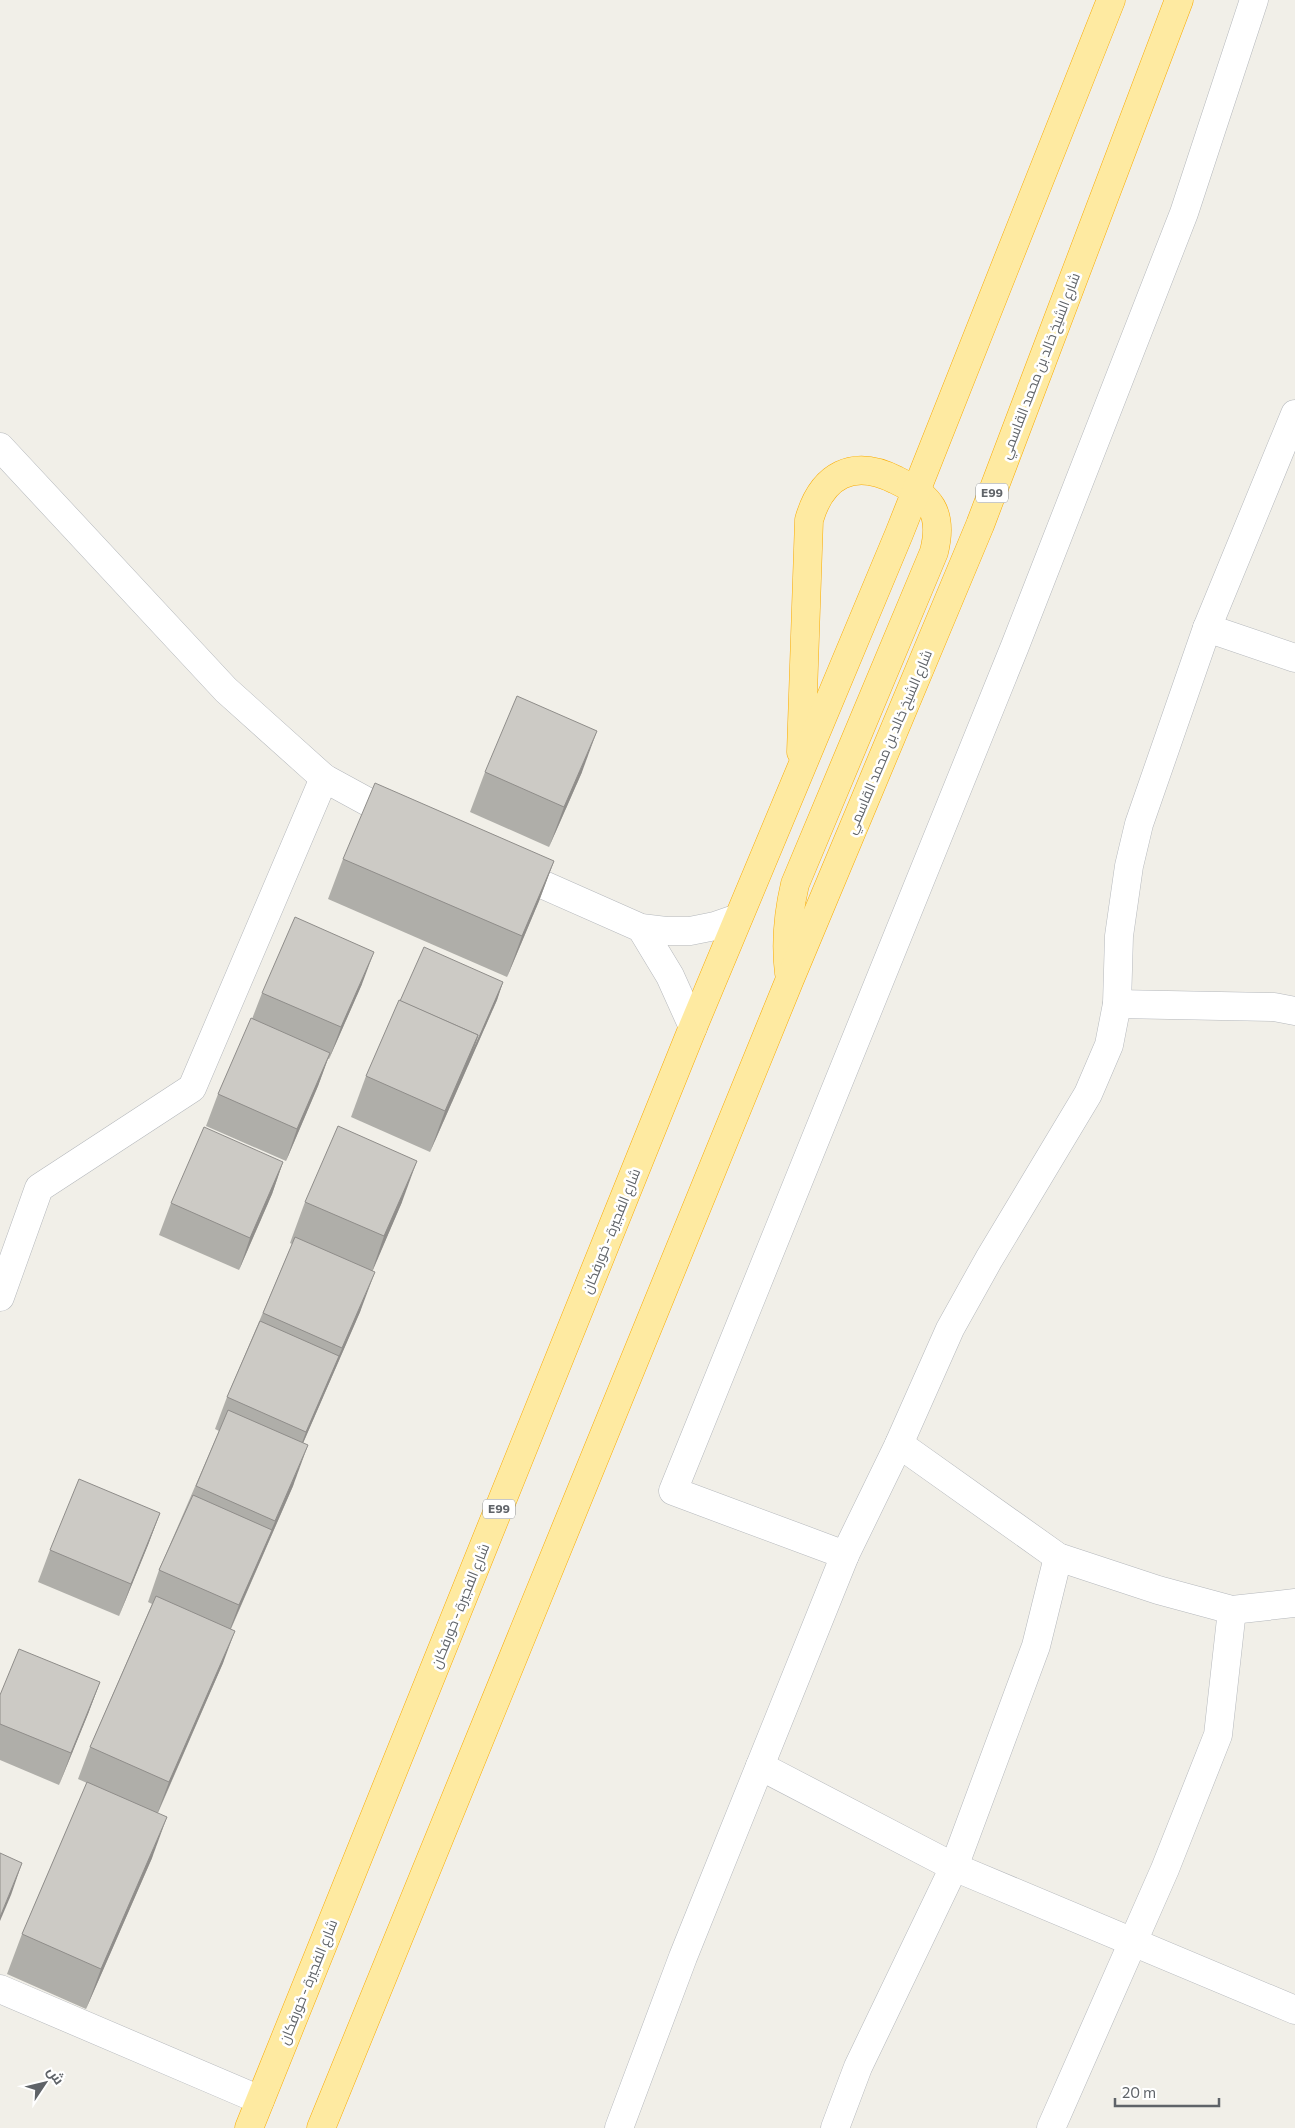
<svg xmlns="http://www.w3.org/2000/svg" width="1295" height="2128" font-family="Commissioner,Cairo,sans-serif">
  <rect width="100%" height="100%" fill="#f1efe8"/>
  <g fill="none" stroke-linecap="round" stroke-linejoin="round">
    <defs>
      <g id="minor">
        <path d="M0,447L226,690L324,778L401,820"/>
        <path d="M1207,628L1295,658"/>
        <path d="M510,870L641,928L666,931H690L715,926L738,918"/>
        <path d="M641,928L670,976L693,1027"/>
        <path d="M1117,1004L1274,1007L1295,1011"/>
        <path d="M0,1297L39,1188L192,1088L324,778"/>
        <path d="M899,1444L1058,1557L1158,1590L1232,1610L1295,1603"/>
        <path d="M845,1555L673,1491L1015,646L1184,213L1254,0"/>
        <path d="M760,1766L954,1867L1295,2010"/>
        <path d="M0,1989L260,2100"/>
        <path d="M619,2128L683,1957L845,1555L899,1444L950,1329L989,1259L1088,1094L1109,1045L1117,1004L1119,936L1129,866L1139,824L1207,628L1295,414"/>
        <path d="M835,2128L858,2067L954,1867L1036,1646L1058,1557"/>
        <path d="M1051,2128L1165,1869L1218,1735L1232,1610"/>
      </g>
      <g id="trunk">
        <path d="M789,973C785,942 788,914 795,884L934,552C944,512 930,496 896,480C853,458 822,475 809,520L801,752"/>
        <path d="M249,2128L693,1027L899,534L1111,0"/>
        <path d="M321,2128L790,979L980,525L1179,0"/>
      </g>
    </defs>
    <!-- minor casing -->
    <use href="#minor" stroke="#b5b8bc" stroke-width="29"/>
    <!-- trunk casing -->
    <use href="#trunk" stroke="#f9ab00" stroke-width="29"/>
    <!-- minor -->
    <use href="#minor" stroke="#fff" stroke-width="28"/>
    <!-- trunk -->
    <use href="#trunk" stroke="#feeaa1" stroke-width="28"/>
  </g>
  <!-- wall -->
  <g fill="#afaea9">
    <path d="M485,772H582L549,847L470,812Z"/>
    <path d="M343,859L554,861L539,901L507,977L328,899Z"/>
    <path d="M503,982L497,1000L430,1152L351,1117L366,1076L400,1001Z"/>
    <path d="M362,984L329,1059H328L318,1086L286,1161L206,1126L218,1094L252,1019L262,993Z"/>
    <path d="M283,1162L272,1194L239,1270L159,1235L171,1203Z"/>
    <path d="M305,1202H402L372,1271L360,1312L303,1443L293,1486L231,1629L223,1663L158,1813L152,1858L86,2009L7,1974L22,1934L87,1783L78,1779L90,1747L152,1604L148,1602L159,1570L219,1431L215,1429L227,1397L292,1244L290,1243Z"/>
    <path d="M160,1513L148,1545L119,1616L38,1582L50,1550Z"/>
    <path d="M100,1682L88,1714L59,1785L0,1760V1695Z"/>
  </g>
  <!-- shaded-wall -->
  <g fill="#8f8d8a">
    <path d="M597,731L582,772L549,847L564,807Z"/>
    <path d="M554,861L539,901L507,977L522,936Z"/>
    <path d="M374,952L362,984L329,1059L341,1027Z"/>
    <path d="M503,982L497,1000L430,1152L445,1111L478,1035Z"/>
    <path d="M330,1053L318,1086L286,1161L297,1129Z"/>
    <path d="M417,1161L402,1202L370,1277L384,1236Z"/>
    <path d="M283,1162L272,1194L239,1270L250,1238Z"/>
    <path d="M375,1272L360,1312L294,1464L306,1432Z"/>
    <path d="M308,1445L293,1486L227,1637L239,1605Z"/>
    <path d="M160,1513L148,1545L119,1616L131,1584Z"/>
    <path d="M235,1631L223,1663L157,1814L169,1782Z"/>
    <path d="M100,1682L88,1714L59,1785L71,1753Z"/>
    <path d="M167,1817L152,1858L86,2009L101,1969Z"/>
    <path d="M22,1863L11,1895L0,1921V1917Z"/>
  </g>
  <!-- building -->
  <g fill="#cccac5" stroke="#8f8d8a">
    <path d="M517,696L597,731L564,807L485,772Z"/>
    <path d="M375,783L554,861L522,936L343,859Z"/>
    <path d="M295,917L374,952L341,1027L262,993Z"/>
    <path d="M424,947L503,982L470,1058L478,1035L400,1001Z"/>
    <path d="M399,1000L478,1035L445,1111L366,1076Z"/>
    <path d="M251,1018L330,1053L297,1129L218,1094Z"/>
    <path d="M338,1126L417,1161L384,1236L305,1202Z"/>
    <path d="M204,1127L283,1162L250,1238L171,1203Z"/>
    <path d="M295,1237L375,1272L342,1348L263,1313Z"/>
    <path d="M260,1321L339,1356L306,1432L227,1397Z"/>
    <path d="M228,1410L308,1445L275,1521L196,1486Z"/>
    <path d="M79,1479L160,1513L131,1584L50,1550Z"/>
    <path d="M193,1495L272,1530L239,1605L159,1570Z"/>
    <path d="M156,1596L235,1631L169,1782L90,1747Z"/>
    <path d="M19,1649L100,1682L71,1753L0,1724V1695Z"/>
    <path d="M87,1782L167,1817L101,1969L22,1934Z"/>
    <path d="M0,1853L22,1863L0,1917Z"/>
  </g>
  <g text-anchor="middle" stroke-width="5" stroke-linejoin="round" paint-order="stroke">
    <!-- shield labels -->
    <g fill="#fff" stroke="#8f9295" stroke-width="1">
      <rect x="976" y="483.5" width="32" height="19" rx="4"/>
      <rect x="483" y="1499.5" width="32" height="19" rx="4"/>
    </g>
    <g font-size="12" font-weight="bold" fill="#5f6368">
      <text x="992" y="497">E99</text>
      <text x="499" y="1513">E99</text>
    </g>
    <!-- street labels -->
    <g font-size="14" fill="#5f6368" stroke="#fff">
      <text transform="translate(1040 366) rotate(-69)" y="5">شارع الشيخ خالد بن محمد القاسمي</text>
      <text transform="translate(889 742) rotate(-67)" y="5">شارع الشيخ خالد بن محمد القاسمي</text>
      <text transform="translate(611 1231) rotate(-68)" y="5">شارع الفجيرة - خورفكان</text>
      <text transform="translate(460 1606) rotate(-68)" y="5">شارع الفجيرة - خورفكان</text>
      <text transform="translate(308 1982) rotate(-68)" y="5">شارع الفجيرة - خورفكان</text>
    </g>
  </g>
  <!-- north arrow -->
  <g transform="translate(45 2083) rotate(55)" stroke="#ffffff" stroke-width="4" paint-order="stroke">
  <path d="M0-4L9 19L0 12L-9 19Z" fill="#5f6368"/>
  <text y="-8" font-size="14" font-weight="bold" text-anchor="middle" fill="#5f6368">ش</text>
  </g>
  <!-- scale -->
  <path d="M1115 2098v8h104v-8" fill="none" stroke="#5f6368" stroke-width="2.5"/>
  <text x="1122" y="2098" font-size="15" fill="#5f6368" stroke="#ffffff" stroke-width="4" paint-order="stroke">20 m</text>
</svg>
